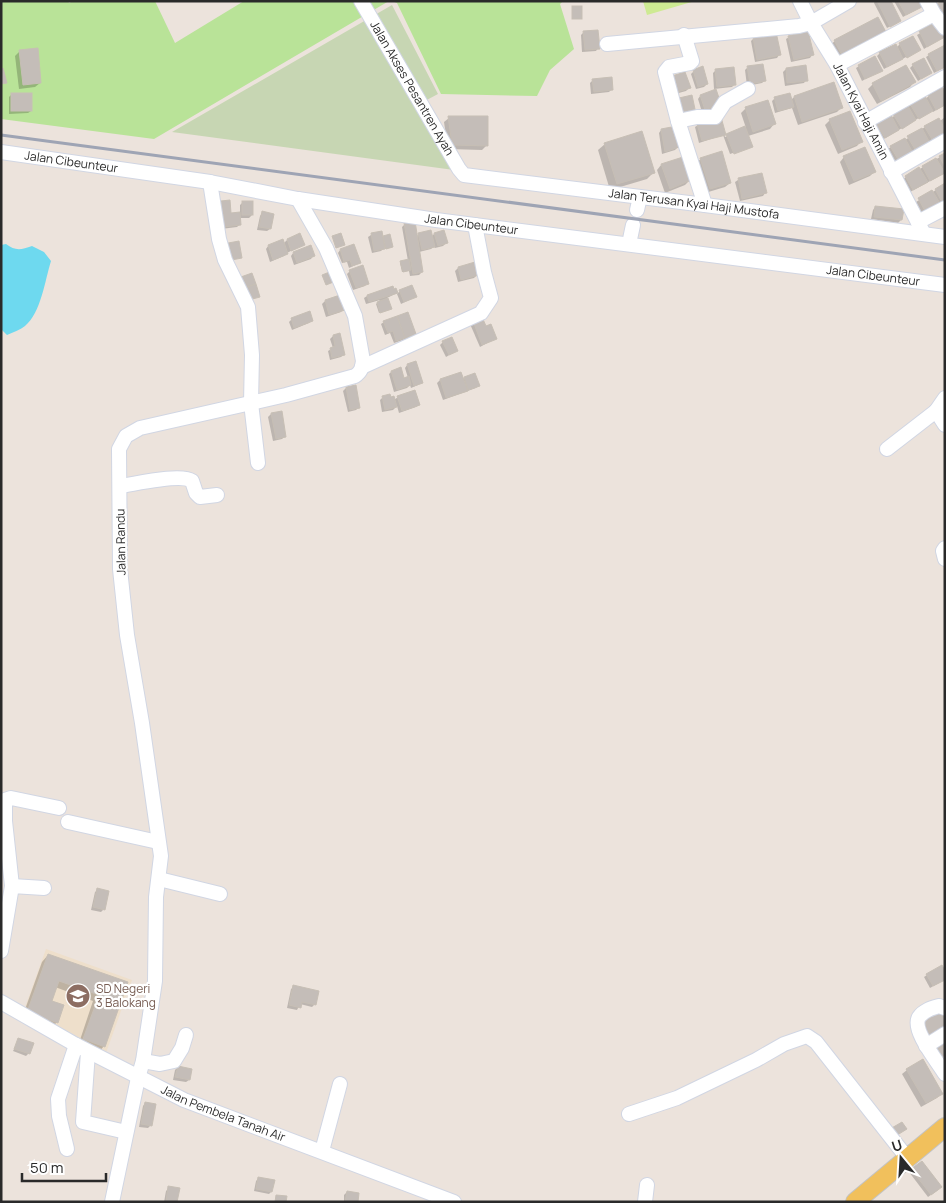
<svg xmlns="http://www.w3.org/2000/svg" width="946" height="1203" font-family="Manrope,sans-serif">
  <rect width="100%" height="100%" fill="#ece3dc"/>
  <!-- education -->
  <path fill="#eedfcb" d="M46,949L132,980L106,1053L23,1013Z"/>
  <!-- green -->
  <g fill="#b9e398">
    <path d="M1,1H68L69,3L73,1H155L175,43L244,1H389L154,139L1,119Z"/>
    <path d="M392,1H563L560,4L574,49L550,70L537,96L441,94L397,3Z"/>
  </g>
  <!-- cemetery -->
  <path fill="#c7d6b3" d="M392,5L438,94L421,103L454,170L172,132Z"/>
  <!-- pitch -->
  <path fill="#ceea93" d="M643,1H695L647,15Z"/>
  <!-- water -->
  <path fill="#6ed9ef" d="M6,244C15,251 21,250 32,246L44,252L51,261C45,280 41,313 25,326C20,330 13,332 7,335L1,329V245Z"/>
  <!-- shadow -->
  <g fill="#0003">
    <path d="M875,1H890L900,21L887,28L874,3Z"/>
    <path d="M894,1H917V9L903,17Z"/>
    <path d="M937,23L944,36L924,49L917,35Z"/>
    <path d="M584,32L598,48L596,51L582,52L581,35Z"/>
    <path d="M885,34L838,60L830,45L835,41Z"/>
    <path d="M789,37L812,55L810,58L791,62L786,39Z"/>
    <path d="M754,38L779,55L777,58L755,62L751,41Z"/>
    <path d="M900,44L919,50L884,69L877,56L880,53L896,48Z"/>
    <path d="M20,51L40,83L35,87L19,89L15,56Z"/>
    <path d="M929,55L945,67L934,73L926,57Z"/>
    <path d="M913,65L931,73L918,81L910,68Z"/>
    <path d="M859,66L881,70L862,81L856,68Z"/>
    <path d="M747,68L765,80L762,83L747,86L745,70Z"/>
    <path d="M786,69L806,80L804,83L785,86L783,72Z"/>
    <path d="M716,70L735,84L732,87L714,89L713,73Z"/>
    <path d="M694,71L707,84L704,87L696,89L691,74Z"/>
    <path d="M673,77L689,88L686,91L675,94Z"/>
    <path d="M593,80L612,89L609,92L591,94L590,83Z"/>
    <path d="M914,82L910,87L877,104L868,89L873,84Z"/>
    <path d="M12,94L31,111L28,113L9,114V97Z"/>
    <path d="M945,94V105L933,112L932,110L882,140L874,127L877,124L891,118L911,105L925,99L929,96Z"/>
    <path d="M700,96L716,107L702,112L698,99Z"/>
    <path d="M794,97L841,108L837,112L798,125L792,108L775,113L772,101L775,98L791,100Z"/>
    <path d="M746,108L774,124L770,129L748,136L751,147L750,148V147L730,154L723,135L699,143L695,127L698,125L720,119L725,137L746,128L741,113Z"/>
    <path d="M945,117V134L896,163L888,149L891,147L905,140L925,127L939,122Z"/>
    <path d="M449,118L486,146L482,150L448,149L444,122Z"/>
    <path d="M830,120L861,141L857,146L838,154L825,125Z"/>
    <path d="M661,130L678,147L675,150L662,154L659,133Z"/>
    <path d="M605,144L653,173L647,179L610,190L598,150Z"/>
    <path d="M945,154V173L910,192L903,179Z"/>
    <path d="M844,157L874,172L870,176L849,185L840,162Z"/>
    <path d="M701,159L730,183L725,187L705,193L696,163Z"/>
    <path d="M661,165L690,180L685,185L665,193L657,170Z"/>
    <path d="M761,174L765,193L763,196L740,201L735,182L738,180Z"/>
    <path d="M936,190L945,203L923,215L916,202Z"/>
    <path d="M221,202L230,214L240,213V205L243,202L252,215L249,218H239L240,224L237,227L221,229L218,205Z"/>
    <path d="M875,207L901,220L898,223L871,219L873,210Z"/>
    <path d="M262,213L270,229L267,231L257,230L260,216Z"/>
    <path d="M405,224L416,237L419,234L431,237L434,234L446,243L443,246L435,248L434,246L431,249L419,252L422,272L419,275L410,276L409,271L402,272L400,263L408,261L402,227Z"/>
    <path d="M381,232L382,239L384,237L392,247L385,249V247L381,251L372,253L368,237L371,235Z"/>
    <path d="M287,240L304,244L287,253L284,256L270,262L266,249L268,246L283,244Z"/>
    <path d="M340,250L360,263L349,268L347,262L342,263L338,253Z"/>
    <path d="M293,253L313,256L311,259L294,265L291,256Z"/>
    <path d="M474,264L477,275L474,278L458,282L455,271L458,268Z"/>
    <path d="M350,271L367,283L365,286L353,290L347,274Z"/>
    <path d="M400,291L415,297L401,304L397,294Z"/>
    <path d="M397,293L387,298L390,309L379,313L376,304L380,300L366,304L364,298L367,296Z"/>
    <path d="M339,297L343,309L341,312L326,317L322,304L325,301Z"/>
    <path d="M292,319L312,320L309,323L292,330L289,322Z"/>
    <path d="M384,322L415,334L412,337L394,343L390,333L385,335L381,324Z"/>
    <path d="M473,322L496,338L480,347L470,324Z"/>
    <path d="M339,335L344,354L341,357L330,360L328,351L333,348L330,339L333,336Z"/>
    <path d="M443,342L456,351L446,357L440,345Z"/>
    <path d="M407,365L421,383L418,385L411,388L410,385L407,388L394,392L389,374L391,372L404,380L408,378L405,368Z"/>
    <path d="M461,373L463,379L475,375L478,386L476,388L443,400L437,383L440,380Z"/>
    <path d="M346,388L359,407L356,410L348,412L343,391Z"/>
    <path d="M383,397L394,400L398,397L419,405L416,407L399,413L397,406L393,410L382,412L380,400Z"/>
    <path d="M271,414L285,436L282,439L273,441L268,417Z"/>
    <path d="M98,890L104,909L101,912L91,910L95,892Z"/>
    <path d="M48,955L127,983L104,1046L98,1053L78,1046L93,1001L55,987L50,1001L57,1022L51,1028L22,1018L42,962Z"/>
    <path d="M927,975L944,980L930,988L924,977Z"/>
    <path d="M294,987L315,1004L312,1007L300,1004L297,1010L287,1008L291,989Z"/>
    <path d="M19,1039L29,1053L26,1056L13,1051Z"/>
    <path d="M178,1067L189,1080L186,1082L173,1080L175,1070Z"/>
    <path d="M907,1070L941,1094L937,1098L921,1107L902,1074Z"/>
    <path d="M145,1103L151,1125L148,1128L139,1127L143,1106Z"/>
    <path d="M912,1170L938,1190L928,1197L909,1172Z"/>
    <path d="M259,1178L271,1192L269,1194L254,1191L256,1181Z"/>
    <path d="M169,1188L176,1202H164L166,1191Z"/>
    <path d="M347,1192L357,1202H344V1195Z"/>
  </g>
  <!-- building -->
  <g fill="#c4bdb8" stroke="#c7bfb5">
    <path d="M877,1H891L901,21L890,27Z"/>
    <path d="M898,1H919L922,7L906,15Z"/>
    <path d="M942,1H945V19L937,4Z"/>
    <rect x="572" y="6" width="10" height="13"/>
    <path d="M878,17L887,34L843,57L834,40Z"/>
    <path d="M938,21L945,34V37L927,47L919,31Z"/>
    <path d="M598,30L600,49L585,50L583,31Z"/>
    <path d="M808,31L814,55L794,60L788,36Z"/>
    <path d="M776,32L781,55L757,60L753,37Z"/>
    <path d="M913,36L921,50L907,58L899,43Z"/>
    <path d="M896,44L903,59L887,67L879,52Z"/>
    <path d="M945,45V67L937,71L928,54Z"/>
    <path d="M38,48L41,83L23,85L19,50Z"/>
    <path d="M875,56L883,71L865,79L858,65Z"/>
    <path d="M924,58L932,73L921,79L912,64Z"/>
    <path d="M763,64L766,81L750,84L747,66Z"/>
    <path d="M806,65L808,81L787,83L786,68Z"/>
    <path d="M906,65L916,82L881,101L872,83Z"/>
    <path d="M703,66L708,84L698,87L693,70Z"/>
    <path d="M734,67L736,85L717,87L715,69Z"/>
    <path d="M3,68L7,83L1,84V69Z"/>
    <path d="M685,72L691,88L677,92L672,76Z"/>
    <path d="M612,77L613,90L594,92L592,79Z"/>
    <path d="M834,82L843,108L802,122L794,96Z"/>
    <path d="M942,87L945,91V105L936,110L928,95Z"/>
    <path d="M716,89L721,104L705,110L700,95Z"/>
    <rect x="11" y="93" width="21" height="18"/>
    <path d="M790,93L794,107L778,111L774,97Z"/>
    <path d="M692,95L696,114L683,117L679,98Z"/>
    <path d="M925,96L933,111L919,119L910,104Z"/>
    <path d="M768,100L776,124L753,132L745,107Z"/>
    <path d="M908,106L916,120L902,129L893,114Z"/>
    <path d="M850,111L863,142L842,150L829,119Z"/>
    <path d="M891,115L899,130L885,138L876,123Z"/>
    <path d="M448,116H488V146L452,145Z"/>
    <path d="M721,117L726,135L702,141L697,124Z"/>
    <path d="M939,118L945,129V135L933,141L924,126Z"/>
    <path d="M677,126L679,147L665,152L661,129Z"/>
    <path d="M745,126L753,147L734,154L726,134Z"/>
    <path d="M922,128L930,143L916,151L907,136Z"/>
    <path d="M642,131L655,173L617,184L604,143Z"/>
    <path d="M905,138L913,153L899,161L890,146Z"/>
    <path d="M865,147L876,172L854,181L843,156Z"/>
    <path d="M722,151L731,183L710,189L700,158Z"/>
    <path d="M945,153V167L939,156Z"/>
    <path d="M683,157L691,180L670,189L661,164Z"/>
    <path d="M936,158L945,173L930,181L922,166Z"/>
    <path d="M919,167L928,182L913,190L905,176Z"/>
    <path d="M762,173L767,193L742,199L738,178Z"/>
    <path d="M945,183V203L943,204L935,189Z"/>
    <path d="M932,190L941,205L926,213L918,198Z"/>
    <path d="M230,200L231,213L240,212L241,225L223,227L221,201Z"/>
    <rect x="242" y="201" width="11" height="14"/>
    <path d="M875,206L904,209L902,220L874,217Z"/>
    <path d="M262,211L274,214L271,229L259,227Z"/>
    <path d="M415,221L423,272L413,274L404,223Z"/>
    <path d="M431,230L435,247L422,250L418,233Z"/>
    <path d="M444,230L448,243L438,246L434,233Z"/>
    <path d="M382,231L385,249L374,251L371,233Z"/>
    <path d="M300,233L305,245L291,251L287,239Z"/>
    <path d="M341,233L345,245L336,248L332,236Z"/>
    <path d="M390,234L393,247L386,249L383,236Z"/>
    <path d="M283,239L288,254L273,260L268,245Z"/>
    <path d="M239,241L242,258L226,261L223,244Z"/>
    <path d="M354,244L361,263L352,266L350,260L344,262L340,249Z"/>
    <path d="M311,245L315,256L297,263L293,252Z"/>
    <path d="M409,259L411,270L403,272L400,261Z"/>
    <path d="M475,262L479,275L461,280L458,267Z"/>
    <path d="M363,265L369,284L356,288L349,270Z"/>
    <path d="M332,271L336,281L326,285L322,275Z"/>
    <path d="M252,273L256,284L241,289L238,278Z"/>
    <path d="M256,284L260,297L245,301L241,289Z"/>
    <path d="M412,285L417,297L404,302L399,290Z"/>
    <path d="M393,286L394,289L396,288L398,293L369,302L367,295Z"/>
    <path d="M340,295L345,310L329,315L325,300Z"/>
    <path d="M388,298L392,309L380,313L377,302Z"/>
    <path d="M310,311L313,321L294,328L291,318Z"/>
    <path d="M408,312L416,334L405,338L397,316Z"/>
    <path d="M397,316L405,338L396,341L393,331L388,333L383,321Z"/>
    <path d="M482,317L486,326L491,324L497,339L482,345L473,321Z"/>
    <path d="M340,333L345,355L332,358L330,348L335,346L333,335Z"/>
    <path d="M452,337L458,351L449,355L442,341Z"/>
    <path d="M416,361L423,383L414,386L407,364Z"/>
    <path d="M401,367L404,378L409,376L411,385L397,390L391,371Z"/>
    <path d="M461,372L468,391L446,398L440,379Z"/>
    <path d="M475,373L480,386L468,390L464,377Z"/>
    <path d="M356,385L360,408L350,410L346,387Z"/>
    <path d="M415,390L420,405L402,411L397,396Z"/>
    <path d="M390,394L391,397L394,396L397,407L385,410L382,396Z"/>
    <path d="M282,411L286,437L276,439L271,413Z"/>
    <path d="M97,888L109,891L105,910L93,907Z"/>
    <path d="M48,954L128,982L105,1047L83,1039L99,995L59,981L52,1001L64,1005L58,1023L27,1012Z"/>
    <path d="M942,965L945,971V980L933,986L926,974Z"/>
    <path d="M293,985L319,991L316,1005L302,1002L301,1008L289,1005Z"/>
    <path d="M940,1010L945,1017V1055L942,1057L921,1021Z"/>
    <path d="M18,1038L34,1043L30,1054L14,1049Z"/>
    <path d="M923,1059L943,1094L926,1103L906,1069Z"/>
    <path d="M178,1066L192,1069L190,1080L175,1077Z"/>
    <path d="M145,1102L156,1104L152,1126L141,1124Z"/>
    <path d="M902,1122L907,1129L894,1137L890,1129Z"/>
    <path d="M922,1161L942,1187L931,1195L911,1169Z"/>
    <path d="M258,1177L275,1180L272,1192L256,1189Z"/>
    <path d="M168,1186L180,1188L177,1202H166Z"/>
    <path d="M347,1191L359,1193L358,1202H345Z"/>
    <path d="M276,1195L287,1196L286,1202H275Z"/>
  </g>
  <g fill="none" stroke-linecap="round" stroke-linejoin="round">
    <defs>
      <g id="minor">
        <path id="s1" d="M361,1L459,169L464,175L705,205L945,237"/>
        <path id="s2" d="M800,1L811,23L837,65L924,234"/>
        <path d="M927,1L934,14"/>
        <path d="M684,35L692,61L690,63L669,67L665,72L678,121L705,205"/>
        <path d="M607,44L799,26L811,23L849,1"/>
        <path d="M837,65L934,14L945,28"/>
        <path d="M678,121L697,117H715L725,102L748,89"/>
        <path d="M865,122L945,77"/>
        <path id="s3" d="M1,152L210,182L298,199L436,220L945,285"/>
        <path d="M891,172L945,141"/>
        <path d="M210,182L219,239L225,260L248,307L252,355L251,403L258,463"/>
        <path d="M637,210L640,197"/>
        <path d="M918,222L945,208"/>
        <path d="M629,244L633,225"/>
        <path d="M362,367L481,313L491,298L484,272L475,225"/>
        <path d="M945,398L936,411L945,425"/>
        <path d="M887,449L936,411"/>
        <path d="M120,486C135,484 181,473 192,481L196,493L200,497L217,495"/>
        <path d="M945,548L943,551L945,559"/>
        <path d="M68,822L158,842"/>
        <path d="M159,879L220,894"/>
        <path d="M12,886L5,821V800L11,798L59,808"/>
        <path d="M1,951L12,886L44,888"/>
        <path id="s4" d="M1,1002L76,1045L184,1100L454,1202"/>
        <path d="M945,1008L939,1006C932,1008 924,1010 919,1017C911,1030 938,1062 945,1074"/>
        <path d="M926,1046L945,1034"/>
        <path d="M88,1052L83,1122L126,1132"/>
        <path d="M143,1061L160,1064L174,1061L182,1048L186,1035"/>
        <path d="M629,1114L677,1098L756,1060L784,1044L807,1036L816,1042L908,1159"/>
        <path d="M67,1149L59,1116L58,1099L76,1045"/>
        <path d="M322,1151L340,1084"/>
        <path d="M112,1202L138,1078L143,1061L155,981L156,897L161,856L142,723L127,635L120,569L119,449L126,436L140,428L286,395L355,376C361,372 362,368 363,361L355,316L326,248L298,199"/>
        <path d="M645,1202L647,1185"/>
      </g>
      <path id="major" d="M855,1202L945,1127"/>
    </defs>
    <!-- minor casing -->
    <use href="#minor" stroke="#d1d6e3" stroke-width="16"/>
    <!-- major casing -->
    <use href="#major" stroke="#c3c3c3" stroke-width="20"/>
    <!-- minor -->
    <use href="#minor" stroke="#fff" stroke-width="14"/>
    <!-- major -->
    <use href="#major" stroke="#f1c05c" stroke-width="18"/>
    <!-- rail -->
    <path stroke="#9ea4b4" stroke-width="3" d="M1,135L945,260"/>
  </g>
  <!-- icons -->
  <defs>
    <symbol id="school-disc" viewBox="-11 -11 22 22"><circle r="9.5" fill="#8d6e63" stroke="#fff"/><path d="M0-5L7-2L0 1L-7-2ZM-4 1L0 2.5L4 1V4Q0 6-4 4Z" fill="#fff"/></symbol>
  </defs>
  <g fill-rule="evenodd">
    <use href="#school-disc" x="64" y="982" width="28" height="28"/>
  </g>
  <g text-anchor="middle" stroke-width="4.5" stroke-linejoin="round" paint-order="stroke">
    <!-- street labels -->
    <g font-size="12" fill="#2a2a2a" stroke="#fff">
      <text dy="4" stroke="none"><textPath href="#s1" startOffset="101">Jalan Akses Pesantren Ayah</textPath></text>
      <text dy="4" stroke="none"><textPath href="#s2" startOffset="126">Jalan Kyai Haji Amin</textPath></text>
      <text dy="4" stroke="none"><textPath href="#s3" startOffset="71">Jalan Cibeunteur</textPath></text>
      <text dy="4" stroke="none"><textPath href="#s1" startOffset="434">Jalan Terusan Kyai Haji Mustofa</textPath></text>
      <text dy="4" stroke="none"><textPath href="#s3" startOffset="476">Jalan Cibeunteur</textPath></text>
      <text dy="4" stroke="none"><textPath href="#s3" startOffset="881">Jalan Cibeunteur</textPath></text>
      <text transform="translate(121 542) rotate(-91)" y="4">Jalan Randu</text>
      <text dy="4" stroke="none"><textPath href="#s4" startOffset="249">Jalan Pembela Tanah Air</textPath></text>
    </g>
    <!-- education labels -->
    <g font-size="12" fill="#785e54" stroke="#fff" text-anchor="start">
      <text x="96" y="993">SD Negeri<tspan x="96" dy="14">3 Balokang</tspan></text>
    </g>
  </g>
  <!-- border -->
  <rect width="946" height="1203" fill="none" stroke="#2a2a2a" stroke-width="5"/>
  <!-- north arrow -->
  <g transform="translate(901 1158) rotate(342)" stroke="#ffffff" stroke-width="4" paint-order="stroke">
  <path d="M0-4L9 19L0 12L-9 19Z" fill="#2a2a2a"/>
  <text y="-8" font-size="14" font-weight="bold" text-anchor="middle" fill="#2a2a2a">U</text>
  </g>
  <!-- scale -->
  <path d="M22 1173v8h84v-8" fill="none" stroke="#2a2a2a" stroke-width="2.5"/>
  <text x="30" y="1173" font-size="15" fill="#2a2a2a" stroke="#ffffff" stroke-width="4" paint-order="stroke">50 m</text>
</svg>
